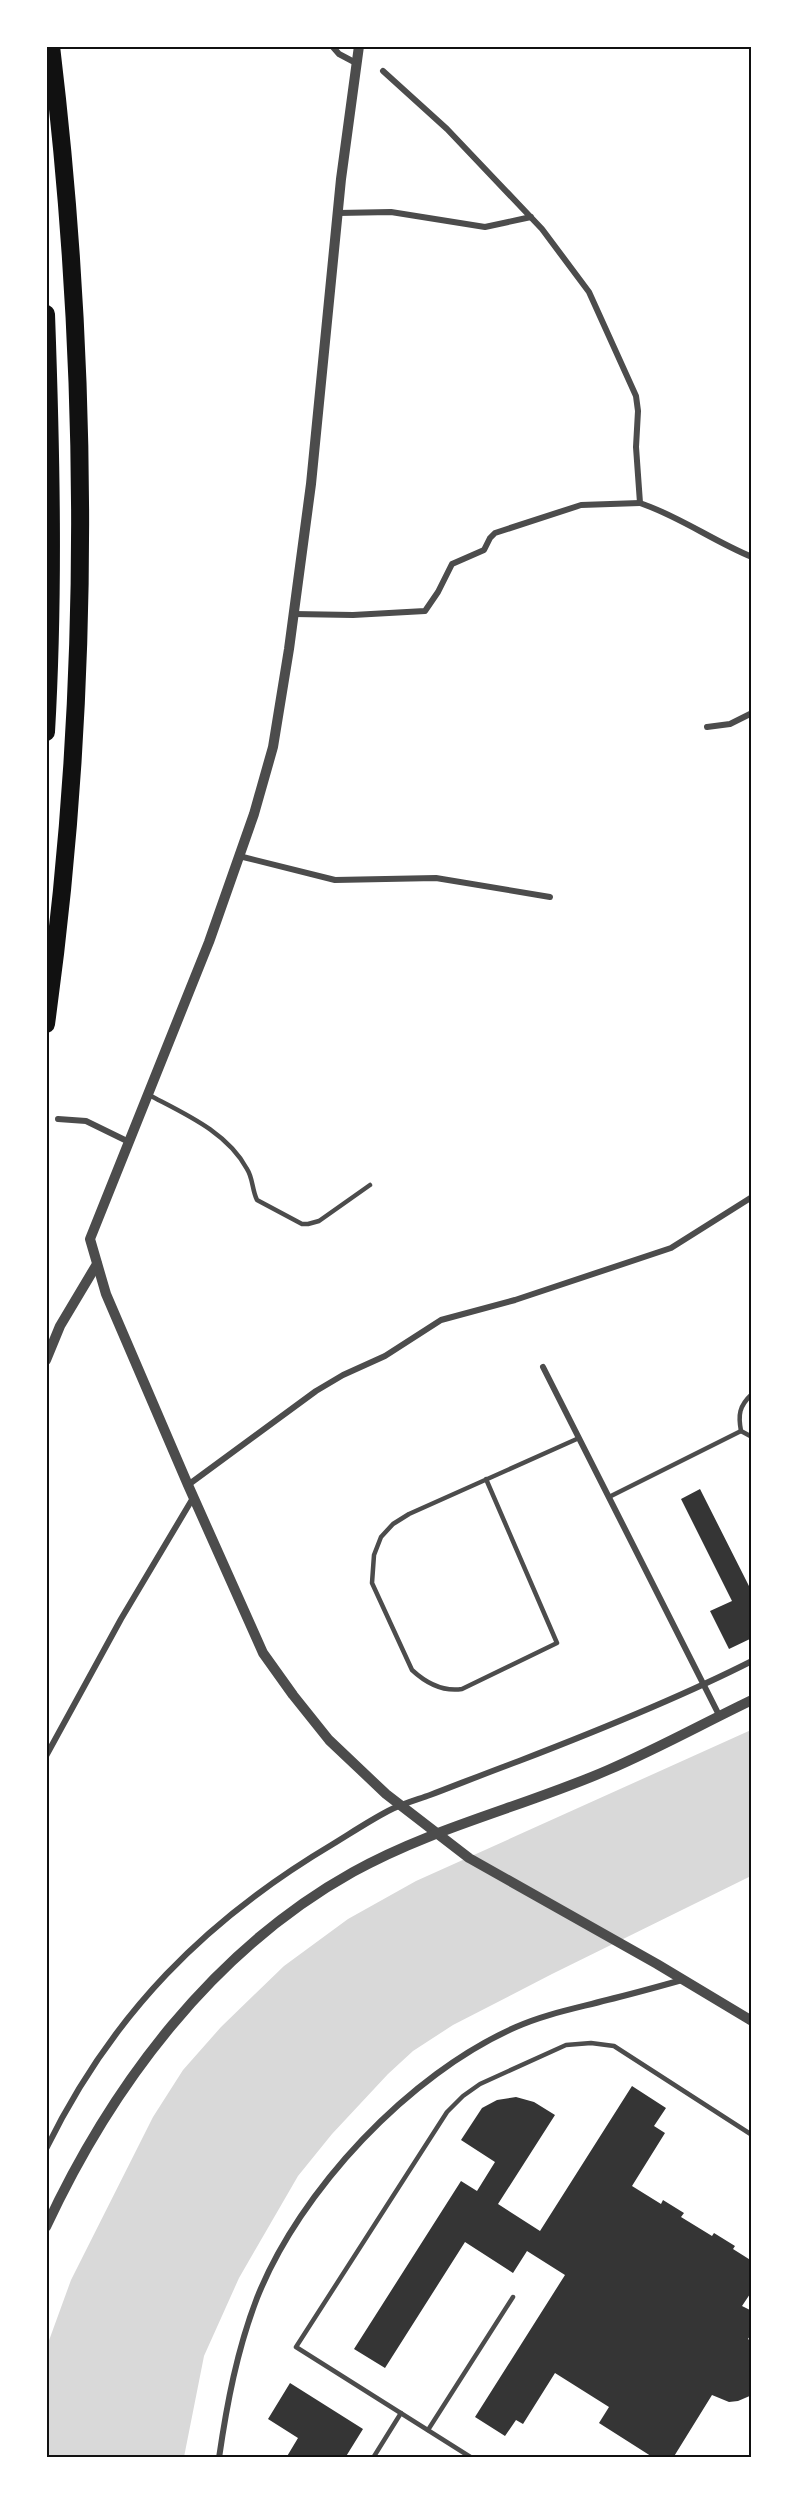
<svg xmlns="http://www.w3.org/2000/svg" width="798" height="2504" font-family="Signika,sans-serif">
  <rect width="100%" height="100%" fill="#fff"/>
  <!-- water -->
  <path fill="#d9d9d9" d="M751,1730V1876L552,1974L453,2025L413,2051L388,2074L332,2134L298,2176L239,2278L204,2356L184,2457L47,2458V2346L71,2280L153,2117L183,2070L221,2027L284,1966L348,1919L416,1881Z"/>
  <!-- building -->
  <g fill="#353535">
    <path d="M700,1489L752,1592V1638L729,1649L710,1611L732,1601L681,1499Z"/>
    <path d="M632,2086L666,2108L654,2126L665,2133L632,2186L661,2204L663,2200L684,2213L681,2217L712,2236L714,2233L735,2246L733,2249L752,2261V2291L742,2306L752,2311V2333L748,2339L752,2342V2395L738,2401L729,2402L712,2395L673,2458H654L599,2423L609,2407L555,2373L523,2424L516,2420L505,2436L475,2417L565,2275L527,2251L513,2273L465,2242L385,2368L354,2349L461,2181L477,2191L495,2162L461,2140L482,2108L497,2100L516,2097L534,2102L555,2115L498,2204L540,2231Z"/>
    <path d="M290,2383L363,2429L345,2458H286L298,2438L268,2419Z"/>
  </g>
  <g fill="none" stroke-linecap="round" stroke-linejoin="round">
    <!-- service -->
    <g stroke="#4c4c4c" stroke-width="4.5">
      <path d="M149,1095C185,1114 227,1132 247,1169C253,1178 252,1190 257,1200L302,1224H308L319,1221L370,1185"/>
      <path d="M741,1431C738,1415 739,1406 752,1394"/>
      <path d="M741,1431L752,1437"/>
      <path d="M486,1479L557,1643L462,1689C442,1692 426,1683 412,1670L372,1583L374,1555L381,1537L393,1524L409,1514L579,1438"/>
      <path d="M609,1497L741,1431"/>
      <path d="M428,2430L513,2297"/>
      <path d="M373,2458L401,2413"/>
      <path d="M472,2458L296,2347L447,2112L463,2096L480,2084L566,2045L591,2043L614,2046L752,2135"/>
    </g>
    <!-- minor -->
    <g stroke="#4c4c4c" stroke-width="6">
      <path d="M332,46L339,54L356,63"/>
      <path d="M383,71L447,129L542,229L589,292L636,396L638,411L636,447L640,503C679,516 713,541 752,557"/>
      <path d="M338,213L391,212L485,227L531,217"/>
      <path d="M294,614L353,615L425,611L438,592L452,564L484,550L490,538L495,533L581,505L640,503"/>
      <path d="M707,727L730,724L752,713"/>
      <path d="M239,856L335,880L436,878L550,897"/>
      <path d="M58,1119L86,1121L129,1142"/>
      <path d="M543,1367L719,1715"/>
      <path d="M188,1485L316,1391L343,1375L385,1356L441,1320L515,1300L671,1248L752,1197"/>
      <path d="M46,1756L121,1619L193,1498"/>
      <path d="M46,2149C112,2014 205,1920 333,1844C351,1833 369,1821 388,1811C401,1804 416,1800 430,1795C459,1784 489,1772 519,1761C597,1731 677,1699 752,1661"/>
      <path d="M219,2458C227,2403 237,2350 257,2298C300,2190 409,2074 516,2027C545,2014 577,2008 607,2000C632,1994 657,1987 682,1980"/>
    </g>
    <!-- tertiary -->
    <g stroke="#4c4c4c" stroke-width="10">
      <path d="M359,46L341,179L311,484L289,649L273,747L254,814L209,942L90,1239L106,1294L188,1485L263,1653L293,1695L329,1740L386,1794L469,1858L657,1964L752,2021"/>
      <path d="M46,1360L60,1326L97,1264"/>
      <path d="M46,2227C112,2085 213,1950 353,1872C434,1827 523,1807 608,1770C657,1749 704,1723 752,1700"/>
    </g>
    <!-- motorway -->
    <g stroke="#111" stroke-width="18">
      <path d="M46,314C51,453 54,593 46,732"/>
      <path d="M46,1024C91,700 90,371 51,46"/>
    </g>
  </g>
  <!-- border -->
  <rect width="798" height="2504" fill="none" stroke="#ffffff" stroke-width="96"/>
  <rect x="48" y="48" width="702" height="2408" fill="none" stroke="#111" stroke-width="2"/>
</svg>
